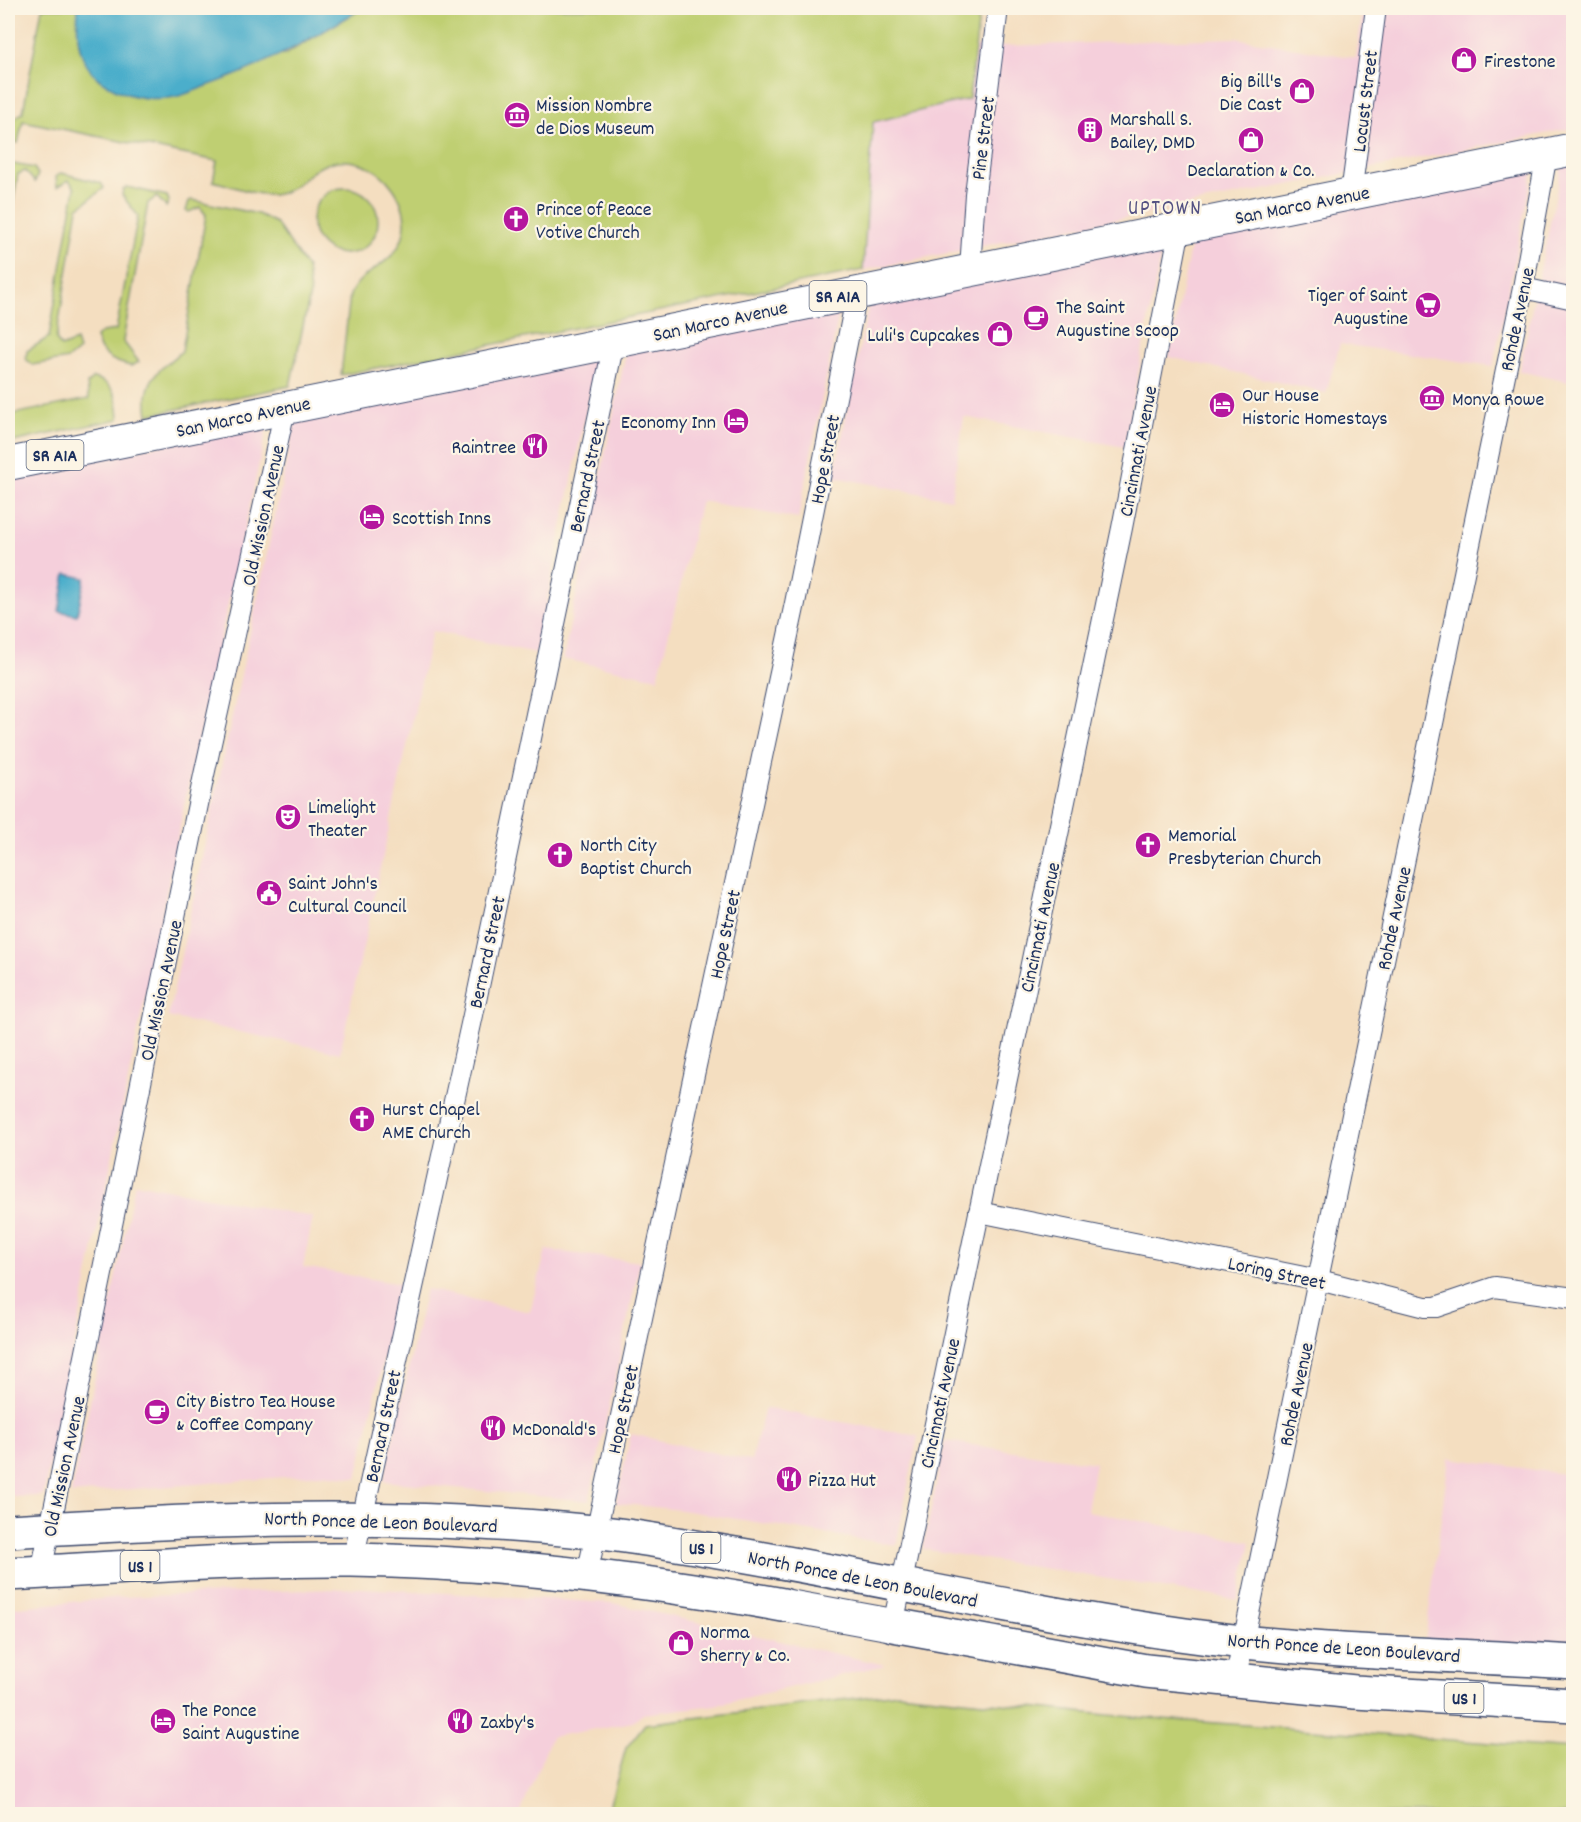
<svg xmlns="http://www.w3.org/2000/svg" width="1581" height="1822" font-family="Dekko,sans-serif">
  <rect width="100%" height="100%" fill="#fcf5e5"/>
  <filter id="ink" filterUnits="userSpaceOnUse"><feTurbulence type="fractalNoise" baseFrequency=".0167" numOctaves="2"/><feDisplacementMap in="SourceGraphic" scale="12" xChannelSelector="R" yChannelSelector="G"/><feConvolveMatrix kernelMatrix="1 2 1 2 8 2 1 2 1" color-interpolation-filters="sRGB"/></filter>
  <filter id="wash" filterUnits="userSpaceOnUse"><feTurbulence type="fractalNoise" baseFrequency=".008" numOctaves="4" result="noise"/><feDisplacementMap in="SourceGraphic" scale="24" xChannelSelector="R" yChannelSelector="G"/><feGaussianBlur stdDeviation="1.35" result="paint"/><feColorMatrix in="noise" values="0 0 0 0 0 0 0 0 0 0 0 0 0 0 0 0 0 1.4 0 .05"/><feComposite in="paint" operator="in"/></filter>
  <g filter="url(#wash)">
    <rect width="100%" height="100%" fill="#f4dec0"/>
    <!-- built -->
    <g fill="#f5cfdb">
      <path d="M1429,8H1573V128L863,270L873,122L969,99L975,47L1235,38L1356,58L1363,10Z"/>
      <path d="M1573,163V383L1519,371L1562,166Z"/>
      <path d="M1533,171L1493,366L1340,344L1326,393L1169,357L1192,238L1353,206L1363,208L1364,204Z"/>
      <path d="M1163,243L1124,447L964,417L951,499L834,477L869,303Z"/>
      <path d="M840,308L798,519L701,501L658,678L563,659L626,352Z"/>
      <path d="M597,358L536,653L432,631L340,1053L168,1017L296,417Z"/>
      <path d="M268,423L191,772L43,1496L8,1497V477Z"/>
      <path d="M135,1183L313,1217L303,1267L400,1284L357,1478L322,1474L71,1494Z"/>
      <path d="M546,1250L640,1262L589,1501L384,1481L426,1289L530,1312Z"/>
      <path d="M765,1408L918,1436L896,1545L681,1510L616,1503L631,1434L751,1461Z"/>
      <path d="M945,1441L1095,1463L1087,1511L1251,1542L1238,1600L923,1549Z"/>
      <path d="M1449,1458L1571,1475L1573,1466V1646L1425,1642Z"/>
      <path d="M361,1588L613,1603L885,1665L715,1705L643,1714L633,1722L551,1737L520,1814H8V1608L123,1597Z"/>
    </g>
    <!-- green -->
    <g fill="#bfcf72" stroke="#6d7f68" stroke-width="1.5">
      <path d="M42,8H78C76,42 77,53 99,80L286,54L363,8H980L969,99L873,122L863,270L341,375L350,295C361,268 393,268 403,236C408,220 403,202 393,188C378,166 347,153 322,166C304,174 294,194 271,195C253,195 231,185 213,181L217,161L23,121L18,143L8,141V123L23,112Z"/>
      <path d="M8,163L34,168L38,174L35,182L25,171L18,174L8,232Z"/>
      <path d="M61,173L101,183L104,188L78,208L56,339L61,347L76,341L79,350L68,359L32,365L26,359L27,351L49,337L75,188L69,180L57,187L56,177Z"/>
      <path d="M127,187L167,196L169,201L166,207L157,197L148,203L123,341L139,362L131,366C113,362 100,356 96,337L102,332L116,330L138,216L122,195L123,190Z"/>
      <circle cx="345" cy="221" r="33"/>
      <path d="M192,200L258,214L276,223L307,268L310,294L290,386L148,415C142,381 157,371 182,351L206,215L200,207L189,212L186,211L189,201Z"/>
      <path d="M93,378C115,382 118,400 119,419L8,443V415L89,399L87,384Z"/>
      <path d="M898,1693L1106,1715L1573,1749V1814H607L626,1748L645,1724Z"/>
    </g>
    <!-- water -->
    <g fill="#4caecb" stroke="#346e94" stroke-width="1.5">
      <path d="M78,8H363C309,40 267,65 207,86C195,90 181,97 168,98C146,100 125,96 106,84C78,67 76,38 78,8Z"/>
      <path d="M66,574L85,578L77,615L59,611Z"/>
    </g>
  </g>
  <g filter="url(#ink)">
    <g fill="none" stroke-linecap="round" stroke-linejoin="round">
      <defs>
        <g id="street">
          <path d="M1351,194L1376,8"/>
          <path d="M970,269L975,194L998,8"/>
          <path d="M1523,288L1574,299"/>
          <path d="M979,1212L1319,1280L1425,1307H1436L1495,1287L1574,1298"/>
          <path d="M353,1560L473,1015L614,342"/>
          <path d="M41,1572L204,775L285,409"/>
          <path d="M587,1575L795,603L857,293"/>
          <path d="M893,1625L1122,528L1180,228"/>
          <path d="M1235,1681L1523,288L1547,154"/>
        </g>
        <g id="primary">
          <path d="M8,464L1574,149"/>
          <path d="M783,1605L893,1625"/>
        </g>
        <g id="highway">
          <path d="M8,1531C204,1519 397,1511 593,1532C635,1536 677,1544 718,1551C875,1577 1029,1613 1186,1635C1314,1653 1445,1654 1574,1662"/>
          <path d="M8,1574C122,1568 236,1559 351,1560C496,1562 640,1579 783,1605"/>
          <path d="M893,1625L1146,1671L1355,1692L1574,1705"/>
        </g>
      </defs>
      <!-- street casing -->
      <use href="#street" stroke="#3c496d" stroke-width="22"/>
      <!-- primary casing -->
      <use href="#primary" stroke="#3c496d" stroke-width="34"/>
      <!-- highway casing -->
      <use href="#highway" stroke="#3c496d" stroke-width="36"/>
      <!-- street -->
      <use href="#street" stroke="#fff" stroke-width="20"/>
      <!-- primary -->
      <use href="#primary" stroke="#fff" stroke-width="32"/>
      <!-- highway -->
      <use href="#highway" stroke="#fff" stroke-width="33"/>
    </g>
  </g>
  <!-- icons -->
  <defs>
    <symbol id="shop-disc" viewBox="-11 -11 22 22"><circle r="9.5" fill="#b5179e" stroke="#fcf5e5"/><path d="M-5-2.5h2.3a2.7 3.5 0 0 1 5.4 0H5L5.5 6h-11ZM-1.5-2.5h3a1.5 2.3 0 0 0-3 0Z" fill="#fff"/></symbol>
    <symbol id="museum-disc" viewBox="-11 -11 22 22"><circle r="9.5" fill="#b5179e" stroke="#fcf5e5"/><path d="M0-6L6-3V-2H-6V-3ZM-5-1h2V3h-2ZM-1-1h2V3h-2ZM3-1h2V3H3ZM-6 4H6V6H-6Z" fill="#fff"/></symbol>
    <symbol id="building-disc" viewBox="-11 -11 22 22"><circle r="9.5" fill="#b5179e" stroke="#fcf5e5"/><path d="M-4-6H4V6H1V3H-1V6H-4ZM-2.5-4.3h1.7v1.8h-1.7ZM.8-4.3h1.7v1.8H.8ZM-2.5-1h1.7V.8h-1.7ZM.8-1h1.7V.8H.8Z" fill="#fff"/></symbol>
    <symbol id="church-disc" viewBox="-11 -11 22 22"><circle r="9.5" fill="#b5179e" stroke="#fcf5e5"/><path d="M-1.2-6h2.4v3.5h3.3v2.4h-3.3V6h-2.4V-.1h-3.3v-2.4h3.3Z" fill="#fff"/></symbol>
    <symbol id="supermarket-disc" viewBox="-11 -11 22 22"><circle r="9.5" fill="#b5179e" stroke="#fcf5e5"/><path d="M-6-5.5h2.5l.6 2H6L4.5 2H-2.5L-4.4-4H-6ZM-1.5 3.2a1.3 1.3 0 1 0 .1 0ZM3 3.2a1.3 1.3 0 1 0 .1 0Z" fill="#fff"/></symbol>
    <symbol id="cafe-disc" viewBox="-11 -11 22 22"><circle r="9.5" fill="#b5179e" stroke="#fcf5e5"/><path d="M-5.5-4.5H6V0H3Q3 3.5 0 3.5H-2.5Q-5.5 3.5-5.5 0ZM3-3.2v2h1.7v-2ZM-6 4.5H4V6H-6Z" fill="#fff"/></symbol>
    <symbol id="hotel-disc" viewBox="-11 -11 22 22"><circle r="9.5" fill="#b5179e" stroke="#fcf5e5"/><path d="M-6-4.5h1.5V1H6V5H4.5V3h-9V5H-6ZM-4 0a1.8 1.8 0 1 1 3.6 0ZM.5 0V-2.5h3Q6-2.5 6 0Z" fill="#fff"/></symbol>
    <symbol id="restaurant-disc" viewBox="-11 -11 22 22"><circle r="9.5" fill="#b5179e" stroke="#fcf5e5"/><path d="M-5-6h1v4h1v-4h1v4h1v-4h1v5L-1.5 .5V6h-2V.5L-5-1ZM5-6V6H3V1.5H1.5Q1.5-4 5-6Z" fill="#fff"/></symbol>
    <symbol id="theatre-disc" viewBox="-11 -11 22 22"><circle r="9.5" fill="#b5179e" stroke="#fcf5e5"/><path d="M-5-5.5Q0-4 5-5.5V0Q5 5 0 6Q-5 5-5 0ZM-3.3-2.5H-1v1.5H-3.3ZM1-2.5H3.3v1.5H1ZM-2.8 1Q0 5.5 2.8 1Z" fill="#fff"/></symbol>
    <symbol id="civic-disc" viewBox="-11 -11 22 22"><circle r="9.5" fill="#b5179e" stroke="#fcf5e5"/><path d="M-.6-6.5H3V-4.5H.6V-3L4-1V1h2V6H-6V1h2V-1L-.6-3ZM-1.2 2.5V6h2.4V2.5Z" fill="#fff"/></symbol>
  </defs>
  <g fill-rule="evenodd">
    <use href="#shop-disc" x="1449" y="45" width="30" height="30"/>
    <use href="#shop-disc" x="1287" y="76" width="30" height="30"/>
    <use href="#museum-disc" x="502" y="100" width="30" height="30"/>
    <use href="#building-disc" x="1075" y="115" width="30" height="30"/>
    <use href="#shop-disc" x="1236" y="125" width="30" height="30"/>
    <use href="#church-disc" x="501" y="204" width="30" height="30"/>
    <use href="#supermarket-disc" x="1413" y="290" width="30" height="30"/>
    <use href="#cafe-disc" x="1021" y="303" width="30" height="30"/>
    <use href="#shop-disc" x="985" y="319" width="30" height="30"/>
    <use href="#museum-disc" x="1417" y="383" width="30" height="30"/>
    <use href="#hotel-disc" x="1207" y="390" width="30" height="30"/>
    <use href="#hotel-disc" x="721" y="406" width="30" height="30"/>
    <use href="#restaurant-disc" x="520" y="431" width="30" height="30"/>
    <use href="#hotel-disc" x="357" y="502" width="30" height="30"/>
    <use href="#theatre-disc" x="273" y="802" width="30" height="30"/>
    <use href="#church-disc" x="1133" y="830" width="30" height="30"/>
    <use href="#church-disc" x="545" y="840" width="30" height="30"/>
    <use href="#civic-disc" x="254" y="878" width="30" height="30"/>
    <use href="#church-disc" x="347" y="1104" width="30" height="30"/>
    <use href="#cafe-disc" x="142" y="1397" width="30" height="30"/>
    <use href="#restaurant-disc" x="478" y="1413" width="30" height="30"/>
    <use href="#restaurant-disc" x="774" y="1464" width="30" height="30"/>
    <use href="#shop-disc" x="666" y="1628" width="30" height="30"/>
    <use href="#hotel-disc" x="148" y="1706" width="30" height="30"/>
    <use href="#restaurant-disc" x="445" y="1706" width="30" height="30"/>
  </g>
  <g text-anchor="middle" stroke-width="4.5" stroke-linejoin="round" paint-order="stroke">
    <!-- shield labels -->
    <g fill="#fcf5e5" stroke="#5e6a86" stroke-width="1.5">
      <rect x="809.5" y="281" width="57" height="30" rx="4.5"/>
      <rect x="26.5" y="440" width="57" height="30" rx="4.5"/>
      <rect x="681.5" y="1533" width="39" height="30" rx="4.5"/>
      <rect x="120.5" y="1551" width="39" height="30" rx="4.5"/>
      <rect x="1444.5" y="1683" width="39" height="30" rx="4.5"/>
    </g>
    <g font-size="18" font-weight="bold" fill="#1b2f5e">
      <text x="838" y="302">SR A1A</text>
      <text x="55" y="461">SR A1A</text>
      <text x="701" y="1554">US 1</text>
      <text x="140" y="1572">US 1</text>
      <text x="1464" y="1704">US 1</text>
    </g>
    <!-- poi labels -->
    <g font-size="20" fill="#1b2f5e" stroke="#fcf5e5" text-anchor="start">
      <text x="1484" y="67">Firestone</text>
      <text x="1282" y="87" text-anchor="end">Big Bill's<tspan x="1282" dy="23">Die Cast</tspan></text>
      <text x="536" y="111">Mission Nombre<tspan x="536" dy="23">de Dios Museum</tspan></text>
      <text x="1110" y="125">Marshall S.<tspan x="1110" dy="23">Bailey, DMD</tspan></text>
      <text x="1251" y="176" text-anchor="middle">Declaration &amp; Co.</text>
      <text x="536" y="215">Prince of Peace<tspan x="536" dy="23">Votive Church</tspan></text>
      <text x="1408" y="301" text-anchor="end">Tiger of Saint<tspan x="1408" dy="23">Augustine</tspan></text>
      <text x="1056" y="313">The Saint<tspan x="1056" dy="23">Augustine Scoop</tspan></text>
      <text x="980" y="341" text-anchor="end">Luli's Cupcakes</text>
      <text x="1242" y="401">Our House<tspan x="1242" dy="23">Historic Homestays</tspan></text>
      <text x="1452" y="405">Monya Rowe</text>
      <text x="716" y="428" text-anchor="end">Economy Inn</text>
      <text x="516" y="453" text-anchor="end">Raintree</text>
      <text x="392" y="524">Scottish Inns</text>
      <text x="308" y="813">Limelight<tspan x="308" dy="23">Theater</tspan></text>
      <text x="1168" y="841">Memorial<tspan x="1168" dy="23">Presbyterian Church</tspan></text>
      <text x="580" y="851">North City<tspan x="580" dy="23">Baptist Church</tspan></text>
      <text x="288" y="889">Saint John's<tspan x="288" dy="23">Cultural Council</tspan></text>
      <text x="382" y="1115">Hurst Chapel<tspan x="382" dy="23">AME Church</tspan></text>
      <text x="176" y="1407">City Bistro Tea House<tspan x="176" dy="23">&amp; Coffee Company</tspan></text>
      <text x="512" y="1435">McDonald's</text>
      <text x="808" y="1486">Pizza Hut</text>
      <text x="700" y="1638">Norma<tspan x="700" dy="23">Sherry &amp; Co.</tspan></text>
      <text x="182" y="1716">The Ponce<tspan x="182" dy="23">Saint Augustine</tspan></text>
      <text x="480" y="1728">Zaxby's</text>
    </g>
    <!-- street labels -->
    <g font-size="20" fill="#1b2f5e" stroke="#fcf5e5">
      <text transform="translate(1364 101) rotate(-83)" y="7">Locust Street</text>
      <text transform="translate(982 138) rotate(-83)" y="7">Pine Street</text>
      <text transform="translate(1302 204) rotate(-11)" y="7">San Marco Avenue</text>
      <text transform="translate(1516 319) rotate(-78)" y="7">Rohde Avenue</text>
      <text transform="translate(720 320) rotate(-12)" y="7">San Marco Avenue</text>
      <text transform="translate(243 416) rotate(-12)" y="7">San Marco Avenue</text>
      <text transform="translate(1137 451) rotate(-79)" y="7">Cincinnati Avenue</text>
      <text transform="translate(824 459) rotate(-79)" y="7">Hope Street</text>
      <text transform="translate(586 476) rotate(-78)" y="7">Bernard Street</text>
      <text transform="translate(262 515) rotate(-78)" y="7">Old Mission Avenue</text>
      <text transform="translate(1393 918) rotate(-78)" y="7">Rohde Avenue</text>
      <text transform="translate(1039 927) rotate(-78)" y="7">Cincinnati Avenue</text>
      <text transform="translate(724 934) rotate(-78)" y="7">Hope Street</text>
      <text transform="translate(486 952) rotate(-78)" y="7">Bernard Street</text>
      <text transform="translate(160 990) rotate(-78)" y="7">Old Mission Avenue</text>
      <text transform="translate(1277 1272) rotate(12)" y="7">Loring Street</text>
      <text transform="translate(1295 1394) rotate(-78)" y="7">Rohde Avenue</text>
      <text transform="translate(939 1403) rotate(-78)" y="7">Cincinnati Avenue</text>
      <text transform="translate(622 1409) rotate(-78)" y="7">Hope Street</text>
      <text transform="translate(382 1426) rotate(-78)" y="7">Bernard Street</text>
      <text transform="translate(63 1466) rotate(-78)" y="7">Old Mission Avenue</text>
      <text transform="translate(381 1521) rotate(2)" y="7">North Ponce de Leon Boulevard</text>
      <text transform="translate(863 1578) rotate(11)" y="7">North Ponce de Leon Boulevard</text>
      <text transform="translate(1344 1647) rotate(4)" y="7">North Ponce de Leon Boulevard</text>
    </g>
    <!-- quarter labels -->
    <g font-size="22" letter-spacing="1.5" fill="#545283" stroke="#fcf5e5">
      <text x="1165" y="214">UPTOWN</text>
    </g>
  </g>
  <!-- margin -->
  <rect width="1581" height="1822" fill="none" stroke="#fcf5e5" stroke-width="30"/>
</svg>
